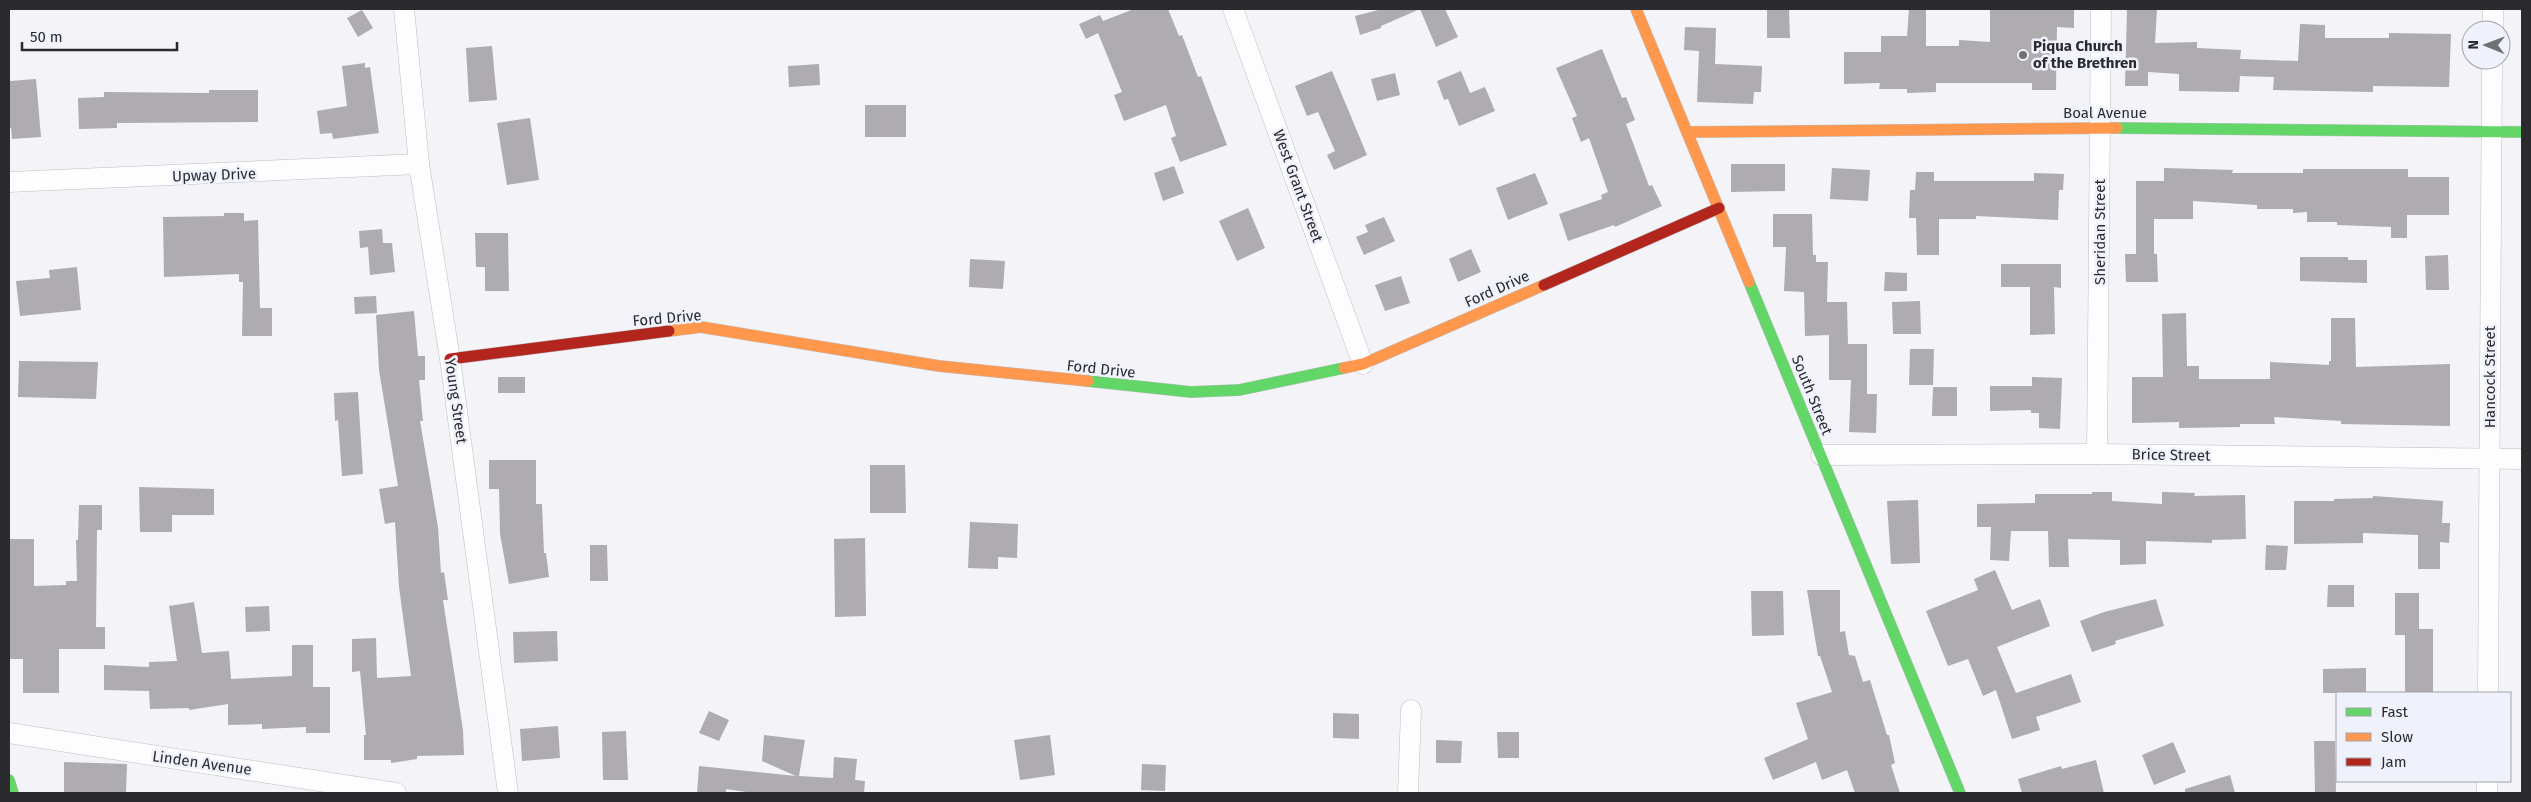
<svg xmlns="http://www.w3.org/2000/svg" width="2531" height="802" font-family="'Fira Sans',sans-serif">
  <rect width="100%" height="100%" fill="#f3f3f8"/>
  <!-- building -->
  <g fill="#aeacae">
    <path d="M1134,9H1168L1179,36L1182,35L1198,77L1201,76L1227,145L1180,162L1171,138L1176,136L1166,105L1124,121L1114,95L1122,92L1098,33L1086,39L1079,24L1100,15L1103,21Z"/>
    <path d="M1382,9H1445L1458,37L1436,47L1420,9L1381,26V28L1360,35L1355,16Z"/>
    <path d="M1909,9H1926V46H1959V40L1990,42V9H2074V28L2057,27L2056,90H2032V83H1936V92L1907,93V89H1879L1880,83L1844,84V52H1881V36H1907Z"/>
    <path d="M2127,9H2157L2155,43L2197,42V48L2241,50L2240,59L2298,61L2300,24L2325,25V38H2389V33L2451,34L2449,87L2373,86V92L2273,90L2274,77L2240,76L2239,92L2179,91V74L2148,72V86H2125Z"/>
    <path d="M362,10L373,28L358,37L347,18Z"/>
    <path d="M1767,10H1789L1790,38H1767Z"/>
    <path d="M1685,27L1716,28L1715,64L1762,66L1761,92H1754L1753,104L1697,102L1699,51L1684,50Z"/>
    <path d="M492,46L497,100L469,102L466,48Z"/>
    <path d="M1602,49L1622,98L1626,97L1635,120L1626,124L1649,186L1652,185L1662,206L1615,227L1614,225L1568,241L1559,214L1602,199L1601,195L1608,192L1589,138L1581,142L1572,118L1577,116L1556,68Z"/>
    <path d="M365,63V68L370,67L379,133L333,139L332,133L320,134L317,111L347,106L342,66Z"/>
    <path d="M819,64L820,85L789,87L788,66Z"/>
    <path d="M1332,71L1367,155L1334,170L1327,155L1335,151L1318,112L1307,116L1295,86Z"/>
    <path d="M1461,71L1470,93L1485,87L1495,111L1459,126L1448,99L1444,100L1437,81Z"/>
    <path d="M1395,73L1400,95L1377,101L1371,79Z"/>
    <path d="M36,79L41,137L12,139L11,128H9L10,81Z"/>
    <path d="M209,90H258V122L117,123V128L79,129L78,98L104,97V92L209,93Z"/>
    <rect x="865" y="105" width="41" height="32"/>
    <path d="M530,118L539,180L507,185L497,123Z"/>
    <path d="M1731,164H1785V191L1731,192Z"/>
    <path d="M1174,166L1184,193L1163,201L1154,173Z"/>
    <path d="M1832,168L1870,170L1868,201L1830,199Z"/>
    <path d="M2164,168L2233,170L2232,173H2303V169H2408V177H2449V215H2407V238H2391V227L2337,225V222H2307V212L2293,213V209H2257V205L2193,201V219H2154V254H2157L2158,282H2126L2125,254H2136V181H2164Z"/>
    <path d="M1916,172H1934V181H2034V173L2064,174L2063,190H2059L2058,220L1976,216V219H1939V255H1917L1916,218H1909L1910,190H1915Z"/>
    <path d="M1535,173L1548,204L1508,220L1496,188Z"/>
    <path d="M1248,208L1265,248L1237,261L1219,221Z"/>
    <path d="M224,213H244V221L258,220L260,308H272V336H242L243,282H239V274L164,277L163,217L224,216Z"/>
    <path d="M1773,214H1812L1813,255H1816V262H1828L1827,302H1847L1848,344H1867V394H1877L1876,433L1849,432L1851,380H1829V335L1805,336L1804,292L1784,291L1786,247H1773Z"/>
    <path d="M1384,217L1395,241L1364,255L1356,237L1368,232L1365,225Z"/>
    <path d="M382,229L383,243H392L395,272L370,275L368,247L360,248L359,231Z"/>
    <path d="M475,233H508L509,291H485V267H476Z"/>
    <path d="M1471,249L1481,272L1458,282L1449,259Z"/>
    <path d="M2448,255L2449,290H2426L2425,256Z"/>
    <path d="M2300,257H2348V260H2367V283L2300,281Z"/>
    <path d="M970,259L1005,261L1003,289L969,287Z"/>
    <path d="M2001,264H2061V288L2054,287L2055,334L2030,335V287H2001Z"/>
    <path d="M77,267L81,310L20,316L16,281L50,278L49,270Z"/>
    <path d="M1885,272L1907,273V291H1884Z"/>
    <path d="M1401,276L1410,303L1385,311L1375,285Z"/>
    <path d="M376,296L377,313L355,314L354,297Z"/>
    <path d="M1920,301L1921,334H1893L1892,302Z"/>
    <path d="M414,311L418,356H425V380H419L423,421H420L438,527L441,573L444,572L448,600H443L463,730L464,755L417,756V759L391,763V760H364V735H366L360,671L352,672V639L376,638L377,678L411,676L399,587L395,522L385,524L379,489L398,486L379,370L376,315Z"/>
    <path d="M2186,313L2187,366H2199V379H2270V362L2329,365V361H2331V318H2355L2356,367L2450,364V426L2341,424V421L2274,417L2275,424H2240V427L2179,428V422L2132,423V377H2163L2162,314Z"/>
    <path d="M1910,349H1934L1933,385H1909Z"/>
    <path d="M19,361L98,362L96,399L18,397Z"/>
    <rect x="498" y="377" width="27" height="16"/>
    <path d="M2032,377L2062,378L2060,429L2039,428V413H2031V410L1990,411V386H2032Z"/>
    <path d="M1933,387H1957V416H1932Z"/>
    <path d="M358,392L363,474L342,476L338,420L335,421L334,393Z"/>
    <path d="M489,460H536V504H542L544,553H546L549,577L509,584L500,534L499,489H489Z"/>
    <path d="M870,465H905L906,513H870Z"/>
    <path d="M139,487L214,489V515H172V532H140Z"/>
    <path d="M2092,492H2112V501L2162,504V492L2195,493L2194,496L2245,495L2246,539L2212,540V543L2146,541V564L2120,565V540L2068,539L2069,567H2049L2048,531H2011L2009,561L1990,560L1991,527H1977V504L2035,503V494H2092Z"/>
    <path d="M2373,496L2443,501L2442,523H2450L2449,543L2440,542V569H2418V535L2363,533V543L2294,544V501H2334V499L2373,498Z"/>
    <path d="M1918,500L1920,563L1891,564L1887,501Z"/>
    <path d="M79,505H102V530H97L96,627H105V649H59V693H23V659H9V539H34V586L66,585V581H77L76,540H78Z"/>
    <path d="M970,522L1018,524L1017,558L998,557V569L968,568Z"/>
    <path d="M865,538L866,616L835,617L834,539Z"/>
    <path d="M590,545H607L608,581H590Z"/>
    <path d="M2266,545L2288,546L2286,570H2265Z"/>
    <path d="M1995,570L2012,610L2040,599L2050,626L1997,647L2016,693L2071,674L2081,702L2036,717L2040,730L2012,739L1996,690L1983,696L1968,659L1948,666L1926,611L1978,590L1974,579Z"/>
    <path d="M2328,585H2354V607H2327Z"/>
    <path d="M1807,590H1840V632L1845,631L1849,655L1855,656L1863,682L1870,680L1887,735H1889L1895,763L1891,765L1900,793H1855L1847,770L1822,780L1816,762L1773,780L1764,758L1808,739L1796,703L1832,692L1820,656H1818Z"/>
    <path d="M1751,591H1783L1784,635L1752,636Z"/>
    <path d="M2395,593H2419V629H2433V693H2405V635H2395Z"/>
    <path d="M2156,599L2164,626L2115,641L2116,644L2092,652L2080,621L2104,612Z"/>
    <path d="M194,602L202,653L229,651L231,679L292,676V645H313V687H330V733H306V727L262,729V724L228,725V704L189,710V708L150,709L149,691L104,690V665L149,667V662L177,661L169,606Z"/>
    <path d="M269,606L270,631L246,632L245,607Z"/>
    <path d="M557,631L558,661L514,663L513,632Z"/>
    <path d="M2366,668V693H2323V669Z"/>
    <path d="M709,711L729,720L719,741L699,733Z"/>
    <path d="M1333,713L1359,714V739L1333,738Z"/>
    <path d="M558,726L560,758L522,761L520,729Z"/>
    <path d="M626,731L628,780H603L602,732Z"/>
    <path d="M1497,732H1519V758H1498Z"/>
    <path d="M764,735L805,740L799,776L833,778L834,757L857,759L855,780L865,781L864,793H753L726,789V793H697L699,766L796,776L762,761Z"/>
    <path d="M1050,735L1055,775L1020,780L1014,740Z"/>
    <path d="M1436,740L1462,741L1461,763H1436Z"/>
    <path d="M2314,741H2335L2336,793H2315Z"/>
    <path d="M2173,742L2186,772L2154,785L2142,755Z"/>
    <path d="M2096,760L2104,793H2022L2018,779L2061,766L2062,769Z"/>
    <path d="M64,762L127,764L126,793H64Z"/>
    <path d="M1142,764L1166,765L1165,791L1141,790Z"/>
    <path d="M2230,775L2235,793H2185V789Z"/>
  </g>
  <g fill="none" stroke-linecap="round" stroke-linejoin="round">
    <defs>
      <g id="street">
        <path d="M404,9L419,164L450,359L508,793"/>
        <path d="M1233,9L1363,364"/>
        <path d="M2493,30V9"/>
        <path d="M9,182L419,164"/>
        <path d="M2097,454L2101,9"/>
        <path d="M1821,455L2097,454L2522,459"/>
        <path d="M2488,693L2492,60"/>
        <path d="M9,733L396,793"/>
        <path d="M1408,793L1411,710"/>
        <path d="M2487,793V781"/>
      </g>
      <g id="fast">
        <path d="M2117,128L2522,132"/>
        <path d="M1749,282L1960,793"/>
        <path d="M1088,381L1191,392L1239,390L1344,368"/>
        <path d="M9,780L13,793"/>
      </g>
      <g id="slow">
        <path d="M1636,9L1749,282"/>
        <path d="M1687,132L2117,128"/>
        <path d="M669,331L701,327L939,366L1088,381"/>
        <path d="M1344,368L1363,364L1544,285"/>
      </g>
      <g id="jam">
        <path d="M1544,285L1719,208"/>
        <path d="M450,359L669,331"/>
      </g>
    </defs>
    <!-- street casing -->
    <use href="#street" stroke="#bdbec2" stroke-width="21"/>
    <!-- fast casing -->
    <use href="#fast" stroke="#bdbec2" stroke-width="12"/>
    <!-- slow casing -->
    <use href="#slow" stroke="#bdbec2" stroke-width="12"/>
    <!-- jam casing -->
    <use href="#jam" stroke="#bdbec2" stroke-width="12"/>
    <!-- street -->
    <use href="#street" stroke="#fdfdfe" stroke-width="20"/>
    <!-- fast -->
    <use href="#fast" stroke="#63d668" stroke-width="11"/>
    <!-- slow -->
    <use href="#slow" stroke="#ff974d" stroke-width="11"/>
    <!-- jam -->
    <use href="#jam" stroke="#b3261e" stroke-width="11"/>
  </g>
  <!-- markers -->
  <circle fill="#717175" stroke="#f0f2fb" stroke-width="2" cx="2023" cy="55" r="5"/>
  <g text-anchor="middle" stroke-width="5" stroke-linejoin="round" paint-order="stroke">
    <!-- poi labels -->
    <g font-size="15" font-weight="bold" fill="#2b2b2f" stroke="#f0f2fb" text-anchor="start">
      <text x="2033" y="51">Piqua Church<tspan x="2033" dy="17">of the Brethren</tspan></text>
    </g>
    <!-- street labels -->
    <g font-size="15" fill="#2b2b2f" stroke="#f0f2fb">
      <text x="2105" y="118">Boal Avenue</text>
      <text transform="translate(214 175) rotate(-2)" y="5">Upway Drive</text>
      <text transform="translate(1298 186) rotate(70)" y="5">West Grant Street</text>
      <text transform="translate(2100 232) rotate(-90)" y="5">Sheridan Street</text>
      <text transform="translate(1497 289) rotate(-24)" y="5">Ford Drive</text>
      <text transform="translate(667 318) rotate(-5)" y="5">Ford Drive</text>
      <text transform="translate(1101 369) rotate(6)" y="5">Ford Drive</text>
      <text transform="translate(2490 377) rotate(-90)" y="5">Hancock Street</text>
      <text transform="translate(1812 395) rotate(68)" y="5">South Street</text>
      <text transform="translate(456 401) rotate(82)" y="5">Young Street</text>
      <text transform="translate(2171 455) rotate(1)" y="5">Brice Street</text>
      <text transform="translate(202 763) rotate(8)" y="5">Linden Avenue</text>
    </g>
  </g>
  <!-- border -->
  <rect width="2531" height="802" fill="none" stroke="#2b2b2f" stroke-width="20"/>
  <!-- legend -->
  <rect x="2336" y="692" width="175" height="90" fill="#f0f2fb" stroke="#a1a2a9"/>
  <rect x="2346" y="708" width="25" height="8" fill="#63d668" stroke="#a1a2a9"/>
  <text x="2381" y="717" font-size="15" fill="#2b2b2f">Fast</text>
  <rect x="2346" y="733" width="25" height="8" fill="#ff974d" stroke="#a1a2a9"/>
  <text x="2381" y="742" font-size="15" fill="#2b2b2f">Slow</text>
  <rect x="2346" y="758" width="25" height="8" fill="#b3261e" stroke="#a1a2a9"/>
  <text x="2381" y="767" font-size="15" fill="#2b2b2f">Jam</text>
  <!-- north arrow -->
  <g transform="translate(2486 45) rotate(271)"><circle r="24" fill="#f0f2fb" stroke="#a1a2a9"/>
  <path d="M0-4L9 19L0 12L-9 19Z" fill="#717175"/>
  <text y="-8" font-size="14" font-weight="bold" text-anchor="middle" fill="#2b2b2f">N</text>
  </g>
  <!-- scale -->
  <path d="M22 42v8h155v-8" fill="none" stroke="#2b2b2f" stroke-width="2.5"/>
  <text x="30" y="42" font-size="15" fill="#2b2b2f" stroke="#f0f2fb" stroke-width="4" paint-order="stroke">50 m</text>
</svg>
